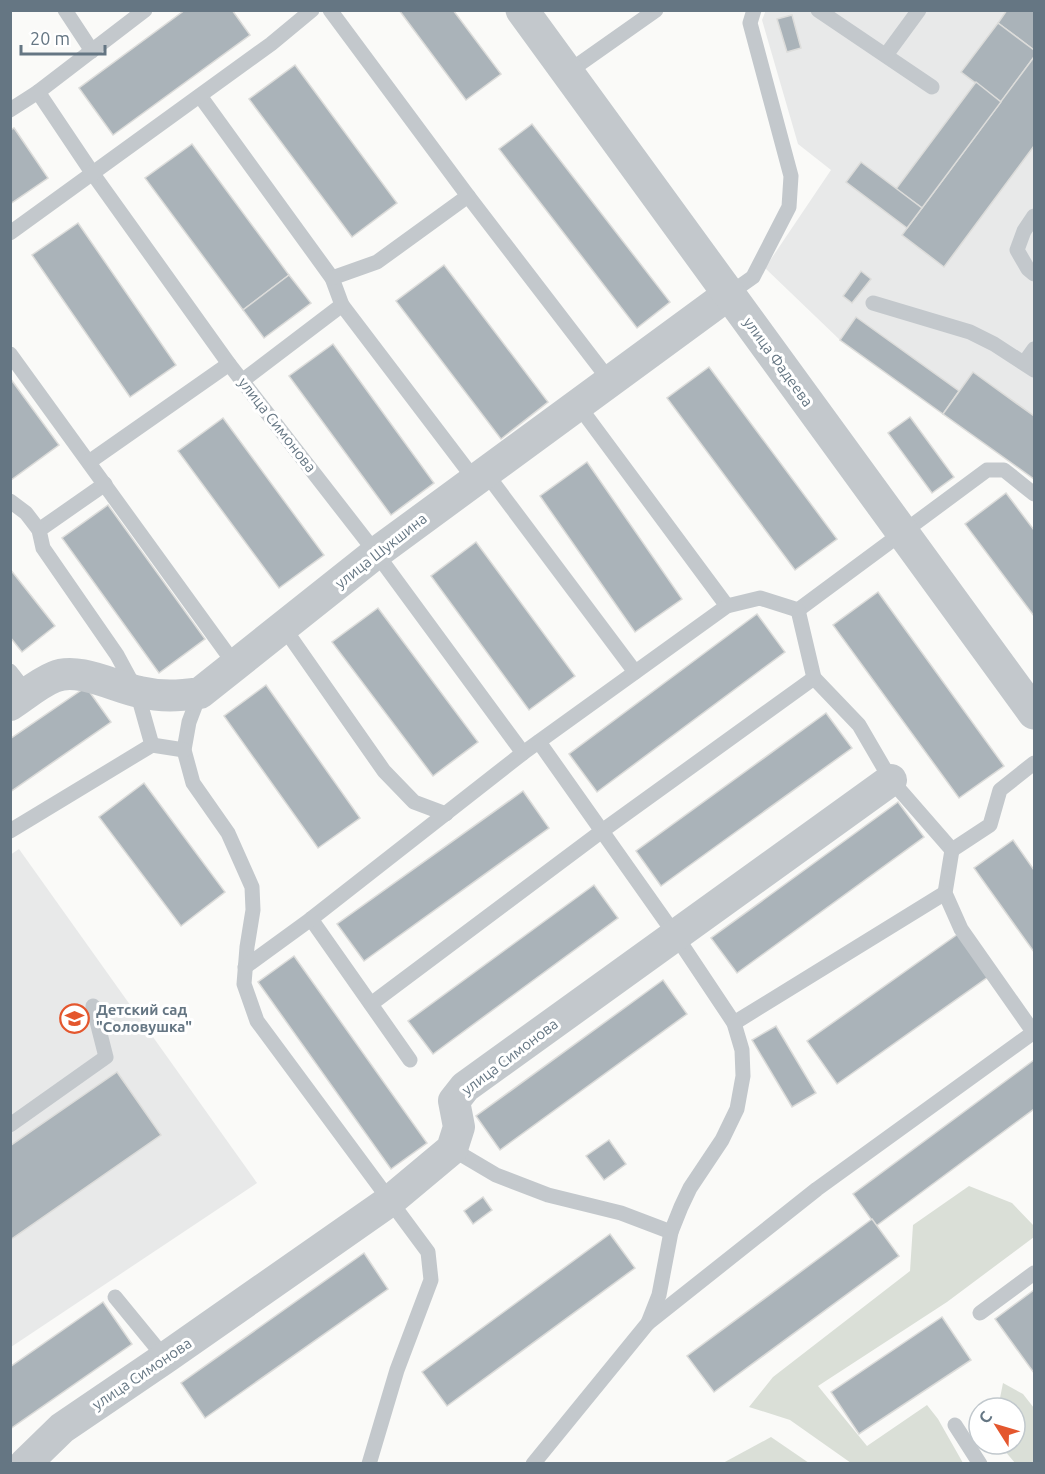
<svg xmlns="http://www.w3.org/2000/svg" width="1045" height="1474" font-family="Ubuntu,sans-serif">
  <rect width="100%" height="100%" fill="#fafaf8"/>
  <!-- built -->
  <g fill="#e8e9e9">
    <path d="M766,10L1034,11V479L840,340L765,268L831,170L798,144L762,20Z"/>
    <path d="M19,849L257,1183L11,1347L10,855Z"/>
  </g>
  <!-- green -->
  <g fill="#dadfd7">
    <path d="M969,1186L1012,1203L1034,1226V1237L947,1302L818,1386L867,1446L927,1405L938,1419L963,1463H851L790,1420L749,1407L773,1377L910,1271L913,1225Z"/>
    <path d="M1003,1383L1023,1394L1034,1408V1463H1015L999,1444H1015V1408H998Z"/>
    <path d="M771,1437L809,1463H723Z"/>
  </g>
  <!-- building -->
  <g fill="#aab3b9" stroke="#dcdcda" stroke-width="1.5">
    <path d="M185,10H232L250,35L113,135L79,88Z"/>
    <path d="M399,10H453L501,74L466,100Z"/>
    <path d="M1007,10H1034V50L998,23Z"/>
    <path d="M792,15L801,48L787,52L777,19Z"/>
    <path d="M998,23L1034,50V57L1001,102L961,72Z"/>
    <path d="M1034,57V146L944,267L902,235Z"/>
    <path d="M295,65L397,203L352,237L249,99Z"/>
    <path d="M976,82L1001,102L922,208L896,189Z"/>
    <path d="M532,124L670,302L637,328L499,149Z"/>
    <path d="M14,128L48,178L10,204V130Z"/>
    <path d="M192,144L289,275L243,310L145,178Z"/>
    <path d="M861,162L922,208L907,228L846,182Z"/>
    <path d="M78,223L176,365L130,397L32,255Z"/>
    <path d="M444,265L548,402L501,439L396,301Z"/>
    <path d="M861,271L871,279L852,303L843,296Z"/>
    <path d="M289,275L311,303L264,338L243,310Z"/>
    <path d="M856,317L959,391L943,414L840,340Z"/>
    <path d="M333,344L434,483L391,515L289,376Z"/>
    <path d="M709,367L837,539L795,570L667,398Z"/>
    <path d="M973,372L1034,416V479L943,414Z"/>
    <path d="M10,378L59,445L11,480H10Z"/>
    <path d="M910,417L954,477L932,493L888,433Z"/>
    <path d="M223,418L324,555L279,588L178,451Z"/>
    <path d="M587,462L682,599L635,632L540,496Z"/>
    <path d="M1006,493L1034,530V616L965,524Z"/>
    <path d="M108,505L205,639L159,673L62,538Z"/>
    <path d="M476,542L575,676L529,710L431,576Z"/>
    <path d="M10,569L55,626L22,652L10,637Z"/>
    <path d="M878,592L1004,766L959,798L833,625Z"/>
    <path d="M378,608L478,742L433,776L332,642Z"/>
    <path d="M757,614L785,652L597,792L569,754Z"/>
    <path d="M266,685L360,818L318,848L224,716Z"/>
    <path d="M86,687L111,722L10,792V739Z"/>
    <path d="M826,713L852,748L661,886L636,851Z"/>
    <path d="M144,783L225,892L181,926L99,817Z"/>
    <path d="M523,791L549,828L364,961L337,924Z"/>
    <path d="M898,802L924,837L737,973L711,938Z"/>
    <path d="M1013,840L1034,870V952L974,868Z"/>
    <path d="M594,885L618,918L433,1054L408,1021Z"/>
    <path d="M958,934L988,977L837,1084L807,1041Z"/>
    <path d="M294,956L427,1143L391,1169L258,982Z"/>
    <path d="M663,980L687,1014L500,1150L476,1116Z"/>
    <path d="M776,1026L816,1093L792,1107L752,1040Z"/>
    <path d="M1034,1060V1109L876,1226L853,1194Z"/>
    <path d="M117,1072L161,1135L10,1240V1146Z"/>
    <path d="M609,1140L626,1164L604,1180L586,1156Z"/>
    <path d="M483,1197L492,1210L473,1224L464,1211Z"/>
    <path d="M872,1219L899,1256L714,1392L687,1356Z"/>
    <path d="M610,1234L635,1268L447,1406L422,1372Z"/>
    <path d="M364,1253L388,1289L205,1418L181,1383Z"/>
    <path d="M1034,1290V1373L995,1319Z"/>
    <path d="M103,1302L132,1344L10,1429V1367Z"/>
    <path d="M942,1317L971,1360L859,1434L831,1392Z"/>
  </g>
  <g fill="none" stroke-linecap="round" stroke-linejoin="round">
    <!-- service -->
    <g stroke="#c3c8cc" stroke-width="15">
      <path d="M65,10L92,51"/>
      <path d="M330,10L468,196L610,381"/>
      <path d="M818,10L932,87"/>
      <path d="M886,55L919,10"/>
      <path d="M568,72L656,10"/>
      <path d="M38,92L93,174L229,364L376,553L523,753"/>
      <path d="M200,96L332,278L342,305L475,480"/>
      <path d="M10,110L38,92L145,10"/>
      <path d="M1034,216L1024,231L1017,250L1028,269L1034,274"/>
      <path d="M10,233L271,44L312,10"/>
      <path d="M332,278L377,262L468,196"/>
      <path d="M729,294L753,277L789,207L791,176L750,23L754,10"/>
      <path d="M873,303L970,332L994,344L1034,370"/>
      <path d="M10,354L236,666"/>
      <path d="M1024,363L1034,349"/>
      <path d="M242,381L342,305"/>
      <path d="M578,405L727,606"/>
      <path d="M89,462L229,364"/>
      <path d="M485,472L635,672"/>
      <path d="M105,484L39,530L43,548L117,655L137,692L152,745"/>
      <path d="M10,501L26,513L39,530"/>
      <path d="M798,610L814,678L859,725L891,780L952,850L945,893L961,929L1034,1033"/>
      <path d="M798,610L987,470H1004L1034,494"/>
      <path d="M284,628L384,771L414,802L446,814"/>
      <path d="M10,671L28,694"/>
      <path d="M200,693L189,722L184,750L193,783L228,833L252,887L253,910L247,947L244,984L257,1021L428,1252L431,1280L397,1370L369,1464"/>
      <path d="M10,831L152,745L184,750"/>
      <path d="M952,850L990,825L1000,790L1034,763"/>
      <path d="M311,919L410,1060"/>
      <path d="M245,967L311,919L523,753L727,606L760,598L798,610"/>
      <path d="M371,1004L602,831L814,678"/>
      <path d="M734,1023L945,893"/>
      <path d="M10,1125L106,1057L93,1006"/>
      <path d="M452,1149L496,1175L548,1195L621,1213L671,1232"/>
      <path d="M115,1297L165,1358"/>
      <path d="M980,1313L1034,1273"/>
      <path d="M648,1323L817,1189L1034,1032"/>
      <path d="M955,1425L980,1464"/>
      <path d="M533,1464L648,1323L659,1295L671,1232L681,1207L690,1188L722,1140L737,1109L743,1076L742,1050L734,1023L676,936L539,742"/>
    </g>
    <!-- minor -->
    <g stroke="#c3c8cc" stroke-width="32">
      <path d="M10,705C24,696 39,683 54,677C78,666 117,688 140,692C162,697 178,696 200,693L376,553L729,294"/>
      <path d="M25,1464L62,1428L165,1358L391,1200L452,1149L459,1127L454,1101L465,1087L891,780"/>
    </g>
    <!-- tertiary -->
    <path stroke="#c3c8cc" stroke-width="33" d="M522,10L1034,713"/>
  </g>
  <!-- icons -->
  <defs>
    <symbol id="school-ring" viewBox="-11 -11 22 22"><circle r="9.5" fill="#fff" stroke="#e4572e" stroke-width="1.5"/><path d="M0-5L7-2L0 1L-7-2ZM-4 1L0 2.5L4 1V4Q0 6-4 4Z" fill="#e4572e"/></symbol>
  </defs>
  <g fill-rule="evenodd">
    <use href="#school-ring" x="58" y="1002" width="33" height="33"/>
  </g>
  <g text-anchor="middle" stroke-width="6" stroke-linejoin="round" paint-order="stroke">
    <!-- street labels -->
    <g font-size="15" fill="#657683" stroke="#fff">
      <text transform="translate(778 362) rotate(54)" y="5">улица Фадеева</text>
      <text transform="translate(277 425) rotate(52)" y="5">улица Симонова</text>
      <text transform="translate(381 551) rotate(-38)" y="5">улица Шукшина</text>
      <text transform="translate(510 1057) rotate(-37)" y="5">улица Симонова</text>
      <text transform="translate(142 1374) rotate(-34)" y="5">улица Симонова</text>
    </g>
    <!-- poi labels -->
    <g font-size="15" font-weight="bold" fill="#657683" stroke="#fff" text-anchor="start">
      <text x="96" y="1015">Детский сад<tspan x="96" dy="17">"Соловушка"</tspan></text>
    </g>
  </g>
  <!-- border -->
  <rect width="1045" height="1474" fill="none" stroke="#657683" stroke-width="24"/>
  <!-- north arrow -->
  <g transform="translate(997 1426) rotate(307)"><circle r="28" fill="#ffffff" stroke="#c1c8cd" stroke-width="1.5"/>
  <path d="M0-4.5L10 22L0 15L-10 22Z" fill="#e4572e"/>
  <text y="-9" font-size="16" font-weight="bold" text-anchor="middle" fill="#657683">С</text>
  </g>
  <!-- scale -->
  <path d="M21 45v9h84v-9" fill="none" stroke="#657683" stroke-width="3"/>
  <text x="30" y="45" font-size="18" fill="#657683" stroke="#ffffff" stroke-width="4.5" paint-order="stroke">20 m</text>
</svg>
